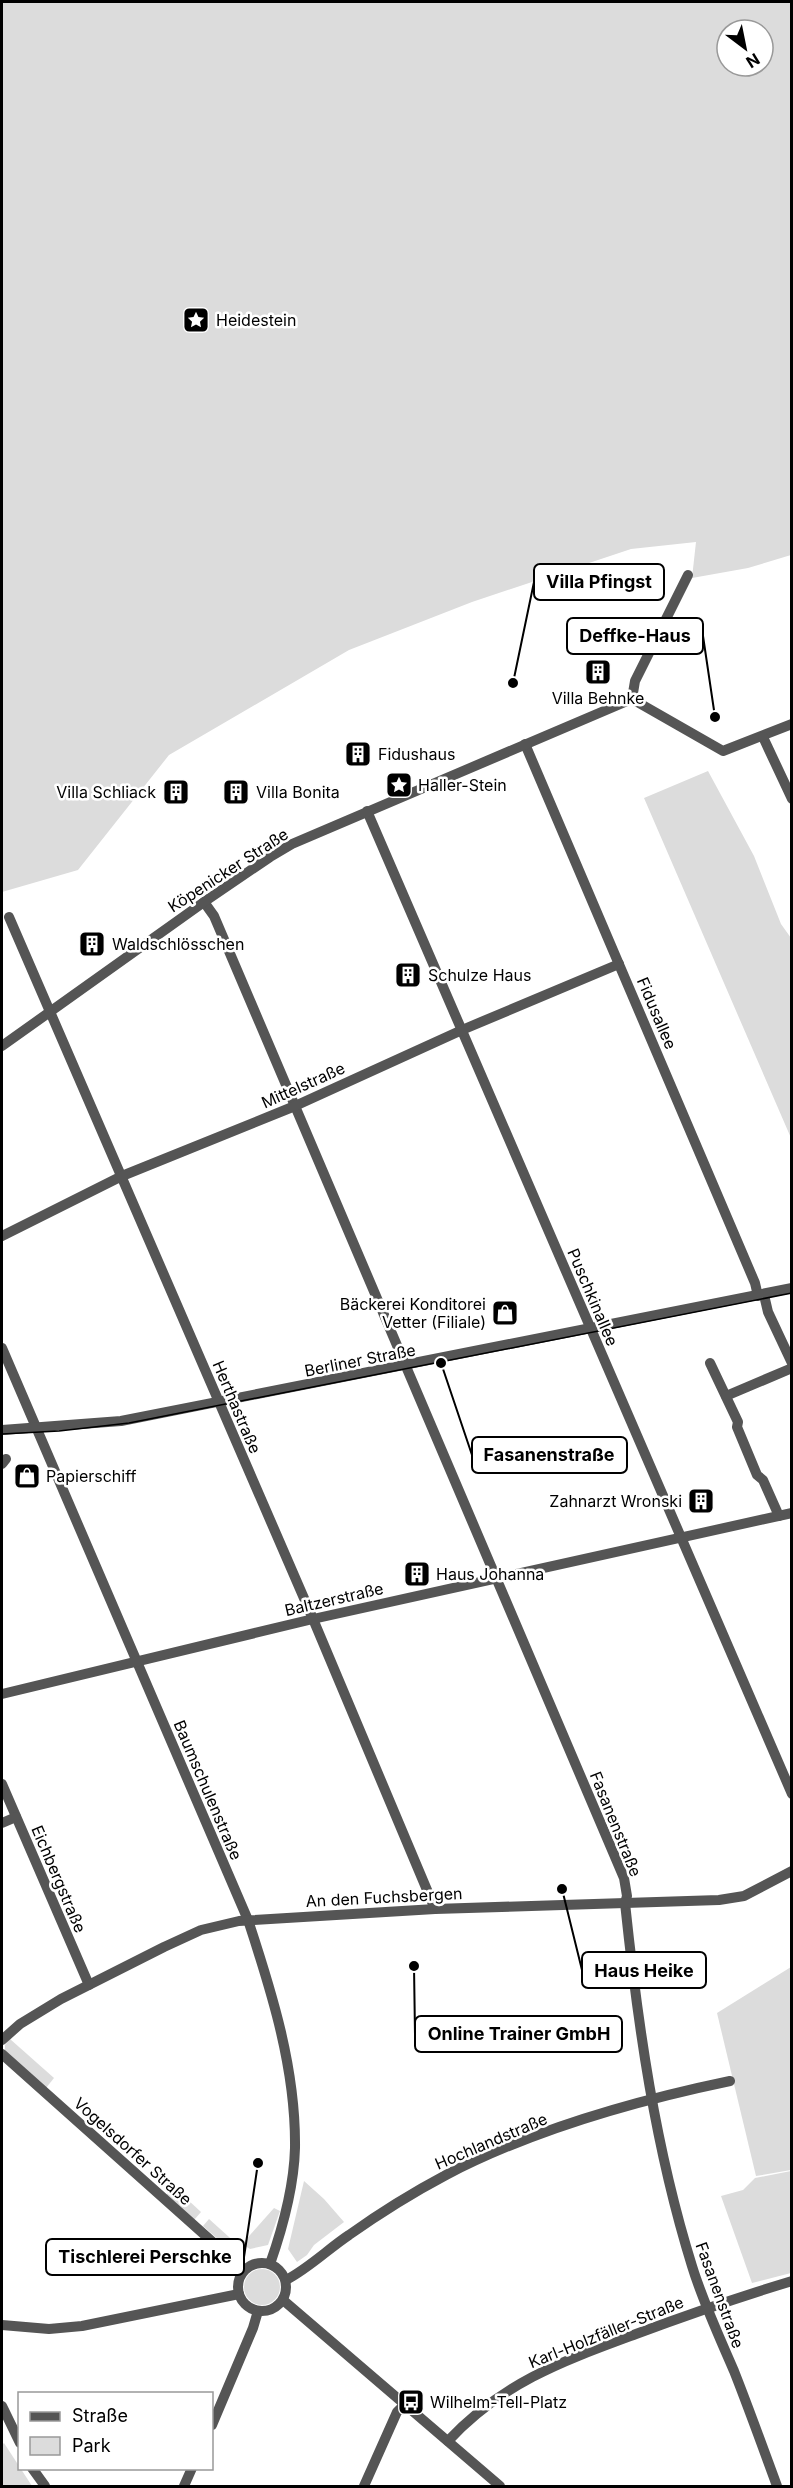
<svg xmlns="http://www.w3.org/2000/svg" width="793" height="2488" font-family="Inter,sans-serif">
  <rect width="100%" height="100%" fill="#fff"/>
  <!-- green -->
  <g fill="#dcdcdc" fill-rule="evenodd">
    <path d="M2,2H791V555L748,568L692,578L696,542L631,549L472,602L349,650L169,755L78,870L2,892ZM727,30H763V66H727Z"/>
    <path d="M708,771L754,856L781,924L791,938V1138L644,798Z"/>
    <path d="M791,1967V2170L756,2176L717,2013Z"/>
    <path d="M10,2039L54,2078L46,2088L5,2050V2045Z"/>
    <path d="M791,2171V2273L752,2283L721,2196L743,2190L755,2178Z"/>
    <path d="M304,2181L324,2199L344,2222L314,2245L307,2255L297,2262L288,2249Z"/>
    <path d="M174,2187L201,2212L194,2220L166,2195Z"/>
    <path d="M274,2208L280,2211L268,2245L250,2249L242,2244Z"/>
    <path d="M209,2219L239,2246L235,2254L203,2226Z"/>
    <circle cx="262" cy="2287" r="18"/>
    <path d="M4,2443L32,2486H2V2445Z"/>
  </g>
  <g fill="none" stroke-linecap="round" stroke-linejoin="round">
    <!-- minor -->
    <g stroke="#555" stroke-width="10">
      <path d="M632,699L723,751L792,724"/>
      <path d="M763,737L792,799"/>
      <path d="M525,744L755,1283L758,1296"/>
      <path d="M367,811L792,1794"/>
      <path d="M204,902L214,916L624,1878L627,1896L625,1903C638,2026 655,2147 692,2266C703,2302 719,2336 734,2371C749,2409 763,2448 777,2486"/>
      <path d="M9,917L313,1619L435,1909"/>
      <path d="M2,1046L204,902L270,857L292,844L632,699L635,681L688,575"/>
      <path d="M2,1236L122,1176L295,1106L462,1030L619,964"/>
      <path d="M764,1295L768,1312L792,1363"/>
      <path d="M2,1348L248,1920C272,1993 296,2069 295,2148C294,2187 283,2227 270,2264"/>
      <path d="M710,1363L738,1422L737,1427L757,1475L763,1480L779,1516"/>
      <path d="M726,1396L792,1368"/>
      <path d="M2,1430L121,1421L792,1288"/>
      <path d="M2,1464L6,1459"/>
      <path d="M2,1694L313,1619L792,1513"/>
      <path d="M2,1784L89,1985"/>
      <path d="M2,1823L16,1817"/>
      <path d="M2,2040L20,2024L61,1999L164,1947L201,1930L239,1921L435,1909L719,1900L744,1896L792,1871"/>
      <path d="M2,2054L244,2270"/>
      <circle cx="262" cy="2287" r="24"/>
      <path d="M286,2280C309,2268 328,2249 349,2235C380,2213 412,2193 446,2175C534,2129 634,2101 730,2081"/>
      <path d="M283,2300L500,2486"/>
      <path d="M2,2325L49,2329L82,2326L239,2294"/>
      <path d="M2,2406L20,2443"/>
      <path d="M212,2425L253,2328L258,2311"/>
      <path d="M448,2441C503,2382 563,2361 636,2334C687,2315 739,2297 792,2281"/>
      <path d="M32,2468L45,2486"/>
      <path d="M184,2486L192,2468"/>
      <path d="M364,2486L397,2412L405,2404"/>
    </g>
    <!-- tram -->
    <path stroke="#000" stroke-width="1.5" d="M2,1434L59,1431L129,1423L792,1293"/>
  </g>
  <!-- icons -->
  <defs>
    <symbol id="sight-square" viewBox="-11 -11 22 22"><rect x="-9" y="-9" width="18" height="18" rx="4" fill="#000" stroke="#fff"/><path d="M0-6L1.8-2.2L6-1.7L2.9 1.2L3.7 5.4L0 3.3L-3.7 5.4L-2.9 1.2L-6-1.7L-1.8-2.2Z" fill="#fff"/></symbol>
    <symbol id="building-square" viewBox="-11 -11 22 22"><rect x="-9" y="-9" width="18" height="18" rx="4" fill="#000" stroke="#fff"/><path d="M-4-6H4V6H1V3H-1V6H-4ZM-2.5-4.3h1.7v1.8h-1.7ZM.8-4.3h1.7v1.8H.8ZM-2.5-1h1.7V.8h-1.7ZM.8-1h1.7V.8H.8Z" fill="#fff"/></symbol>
    <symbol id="shop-square" viewBox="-11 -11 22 22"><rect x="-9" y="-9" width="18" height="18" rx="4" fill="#000" stroke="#fff"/><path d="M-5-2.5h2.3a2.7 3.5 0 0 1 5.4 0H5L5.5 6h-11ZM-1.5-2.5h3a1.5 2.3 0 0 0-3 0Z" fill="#fff"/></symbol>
    <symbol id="bus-square" viewBox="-11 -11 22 22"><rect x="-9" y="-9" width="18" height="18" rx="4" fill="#000" stroke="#fff"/><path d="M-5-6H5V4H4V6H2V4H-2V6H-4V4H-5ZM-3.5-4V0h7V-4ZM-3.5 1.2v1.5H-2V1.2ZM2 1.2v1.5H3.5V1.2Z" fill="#fff"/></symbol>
  </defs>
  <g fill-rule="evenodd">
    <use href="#sight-square" x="181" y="305" width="30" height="30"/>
    <use href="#building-square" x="583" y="657" width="30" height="30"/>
    <use href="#building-square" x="343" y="739" width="30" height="30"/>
    <use href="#sight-square" x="384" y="770" width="30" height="30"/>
    <use href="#building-square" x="161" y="777" width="30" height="30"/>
    <use href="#building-square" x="221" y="777" width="30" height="30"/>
    <use href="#building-square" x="77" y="929" width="30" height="30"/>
    <use href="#building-square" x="393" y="960" width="30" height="30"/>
    <use href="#shop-square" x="490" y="1298" width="30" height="30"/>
    <use href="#shop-square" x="12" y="1461" width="30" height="30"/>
    <use href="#building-square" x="686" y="1486" width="30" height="30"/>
    <use href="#building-square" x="402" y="1559" width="30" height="30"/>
    <use href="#bus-square" x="396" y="2387" width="30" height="30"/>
  </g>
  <g text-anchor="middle" stroke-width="5" stroke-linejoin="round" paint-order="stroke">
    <!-- poi labels -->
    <g font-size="16" fill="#000" stroke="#fff" text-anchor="start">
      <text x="216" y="326">Heidestein</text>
      <text x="598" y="704" text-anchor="middle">Villa Behnke</text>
      <text x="378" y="760">Fidushaus</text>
      <text x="418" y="791">Haller-Stein</text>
      <text x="156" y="798" text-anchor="end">Villa Schliack</text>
      <text x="256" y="798">Villa Bonita</text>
      <text x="112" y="950">Waldschlösschen</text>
      <text x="428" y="981">Schulze Haus</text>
      <text x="486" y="1310" text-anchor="end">Bäckerei Konditorei<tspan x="486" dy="18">Vetter (Filiale)</tspan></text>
      <text x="46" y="1482">Papierschiff</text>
      <text x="682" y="1507" text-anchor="end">Zahnarzt Wronski</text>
      <text x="436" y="1580">Haus Johanna</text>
      <text x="430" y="2408">Wilhelm-Tell-Platz</text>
    </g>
    <!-- street labels -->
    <g font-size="16" fill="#000" stroke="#fff">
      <text transform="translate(228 870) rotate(-33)" y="6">Köpenicker Straße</text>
      <text transform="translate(657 1013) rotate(67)" y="6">Fidusallee</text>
      <text transform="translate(303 1085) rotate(-24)" y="6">Mittelstraße</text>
      <text transform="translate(593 1297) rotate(67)" y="6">Puschkinallee</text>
      <text transform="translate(360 1360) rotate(-11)" y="6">Berliner Straße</text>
      <text transform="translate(237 1407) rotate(67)" y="6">Herthastraße</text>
      <text transform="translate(334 1599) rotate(-13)" y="6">Baltzerstraße</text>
      <text transform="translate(208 1790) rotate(67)" y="6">Baumschulenstraße</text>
      <text transform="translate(616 1824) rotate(68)" y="6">Fasanenstraße</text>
      <text transform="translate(59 1879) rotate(67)" y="6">Eichbergstraße</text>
      <text transform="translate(384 1897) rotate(-3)" y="6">An den Fuchsbergen</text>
      <text transform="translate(491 2141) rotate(-23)" y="6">Hochlandstraße</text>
      <text transform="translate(133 2151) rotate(42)" y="6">Vogelsdorfer Straße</text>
      <text transform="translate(720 2295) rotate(70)" y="6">Fasanenstraße</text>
      <text transform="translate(606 2332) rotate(-22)" y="6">Karl-Holzfäller-Straße</text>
    </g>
  </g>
  <!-- callouts -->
  <path fill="none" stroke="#000" stroke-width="2" d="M513 683L534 582M715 717L703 636M441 1363L472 1455M562 1889L582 1970M414 1966L415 2034M258 2163L244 2257"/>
  <g fill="#000" stroke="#fff" stroke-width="2">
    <circle cx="513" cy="683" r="6"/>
    <circle cx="715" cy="717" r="6"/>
    <circle cx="441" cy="1363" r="6"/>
    <circle cx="562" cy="1889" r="6"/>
    <circle cx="414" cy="1966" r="6"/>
    <circle cx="258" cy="2163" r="6"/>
  </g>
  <g fill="#fff" stroke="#000" stroke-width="2">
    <rect x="534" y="564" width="130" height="36" rx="6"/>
    <rect x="567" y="618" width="136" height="36" rx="6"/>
    <rect x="472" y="1437" width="155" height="36" rx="6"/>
    <rect x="582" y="1952" width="124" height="36" rx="6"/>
    <rect x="415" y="2016" width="207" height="36" rx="6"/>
    <rect x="46" y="2239" width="198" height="36" rx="6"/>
  </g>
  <g font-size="18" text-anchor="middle" font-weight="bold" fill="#000">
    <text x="599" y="588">Villa Pfingst</text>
    <text x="635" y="642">Deffke-Haus</text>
    <text x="549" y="1461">Fasanenstraße</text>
    <text x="644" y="1977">Haus Heike</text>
    <text x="519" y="2040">Online Trainer GmbH</text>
    <text x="145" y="2263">Tischlerei Perschke</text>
  </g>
  <!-- border -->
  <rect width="793" height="2488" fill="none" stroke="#000000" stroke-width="6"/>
  <!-- legend -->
  <rect x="18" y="2392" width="195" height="78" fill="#ffffff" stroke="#999999" stroke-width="1.5"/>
  <rect x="30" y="2412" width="30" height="9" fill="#555555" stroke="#999999" stroke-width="1.5"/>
  <text x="72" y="2422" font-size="18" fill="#000000">Straße</text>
  <rect x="30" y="2437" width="30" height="18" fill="#dcdcdc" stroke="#999999" stroke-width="1.5"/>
  <text x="72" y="2452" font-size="18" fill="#000000">Park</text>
  <!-- north arrow -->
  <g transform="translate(745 48) rotate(148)"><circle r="28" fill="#ffffff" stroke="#999999" stroke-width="1.5"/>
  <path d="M0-4.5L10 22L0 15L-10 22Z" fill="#000000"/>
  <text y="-9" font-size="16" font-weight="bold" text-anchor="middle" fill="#000000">N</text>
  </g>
</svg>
